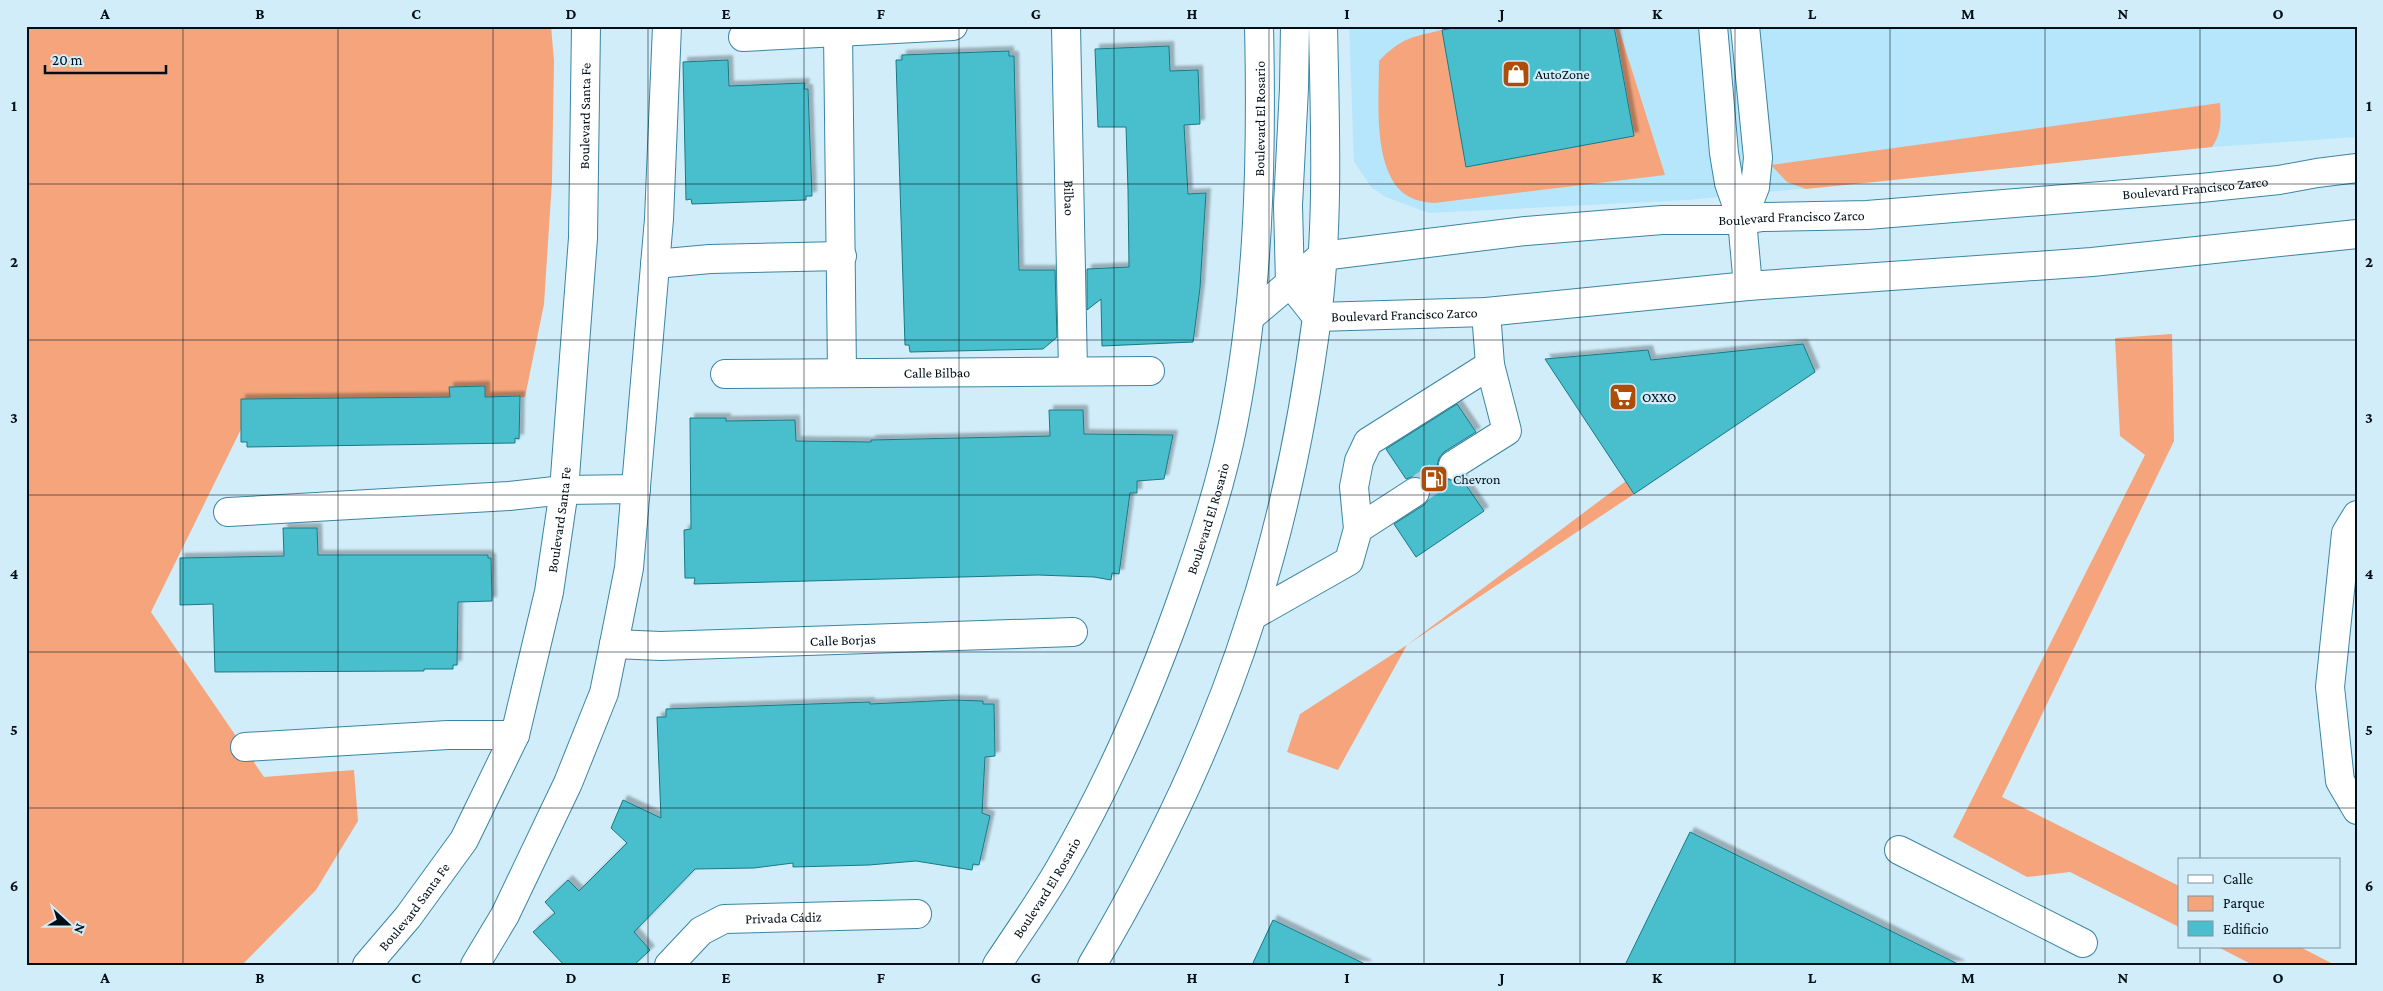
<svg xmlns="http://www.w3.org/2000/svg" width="2383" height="991" font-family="'Crimson Pro',serif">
  <defs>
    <filter id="shadow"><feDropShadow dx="4.5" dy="-4.5" stdDeviation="1" flood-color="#0004"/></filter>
  </defs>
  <rect width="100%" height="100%" fill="#d1edfa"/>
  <!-- built -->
  <path fill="#b6e6fb" d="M1349,26H2357V137L2212,147L1688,200L1429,213L1386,197L1372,188L1354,162Z"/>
  <!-- green -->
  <g fill="#f5a47b">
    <path d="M26,26H551L554,61L552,181L544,304L525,397L250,411L151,612L264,777L354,770L358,821L316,890L242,965H26Z"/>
    <path d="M1615,26H1618L1665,175L1434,203C1421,202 1408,199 1399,189C1373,160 1379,98 1379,61C1401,38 1412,37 1442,30L1466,167L1634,136Z"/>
    <path d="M2220,103C2221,119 2222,133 2212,147L1806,189L1787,182L1771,165Z"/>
    <path d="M2172,334L2174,441L2002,797L2179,886V927L2070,872L2027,877L1953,837L2145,455L2120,436L2115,338Z"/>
    <path d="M1626,481L1634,494L1407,645L1338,770L1287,752L1300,714L1407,645Z"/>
    <path d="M2218,947H2300L2335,965H2253Z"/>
  </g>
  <!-- building -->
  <g fill="#4abecd" stroke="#177a85" filter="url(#shadow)">
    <path d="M1464,26H1614L1634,136L1466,167L1442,30Z"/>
    <path d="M1169,46L1170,71L1198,70L1200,124L1184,125L1188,194L1206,193L1200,288L1193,342L1102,346L1101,299L1087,310V269L1129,267L1128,190L1126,127H1098L1095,49Z"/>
    <path d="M1009,51V56H1014L1019,270H1055L1057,337L1043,349L910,352L909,345H905L896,60H902V55Z"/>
    <path d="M728,60L729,86L805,83L804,89H808L812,196H806V200L692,204L691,199L686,200L683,62Z"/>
    <path d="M1803,344L1815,372L1634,494L1545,359L1648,350L1651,360Z"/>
    <path d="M485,386V397L520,396L519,439L515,438V443L247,447V442H241V399L450,397L449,387Z"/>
    <path d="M1457,404L1476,432L1444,452L1439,458L1437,466L1440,474L1446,479L1454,481L1461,478L1484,511L1416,557L1394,524L1424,505L1429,499L1431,491L1428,483L1422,478L1414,476L1406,479L1386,449Z"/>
    <path d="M1049,410H1083L1084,434L1173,435L1164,479L1137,481V493H1130L1119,574L1112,573L1111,580L1094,577L1038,575L694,584L695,578H685L684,530L691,529L690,418H726V421L795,420L796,441L871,442V440L1050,436Z"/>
    <path d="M283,528H317L318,555H488V558H491L492,601L458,602L457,665H453V669H424V671L215,672L213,604L180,605V558L284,556Z"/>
    <path d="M953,700L983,701V704H994L995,756L985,757L982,813L990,816L979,865L973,864L972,870L916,861L869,865L793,867V863L754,868L695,869L634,932L650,950L634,965H564L533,932L555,913L545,902L568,880L579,891L627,843L611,828L623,800L661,818L657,717H666V709L870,702V704Z"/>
    <path d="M1690,832L1960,965H1625Z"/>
    <path d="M1273,920L1367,965H1252Z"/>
  </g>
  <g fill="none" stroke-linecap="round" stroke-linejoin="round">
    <!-- minor-tunnel -->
    <path stroke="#b2ccd8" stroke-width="28" stroke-dasharray="28 14" stroke-linecap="butt" d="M1415,492L1453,465"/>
    <defs>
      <g id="minor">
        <path id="s1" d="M1066,26L1073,371"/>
        <path d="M1713,26L1724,153L1729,183L1742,220"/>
        <path d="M838,32L842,373"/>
        <path d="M743,37L953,26"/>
        <path d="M1742,220L1755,187L1758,158L1745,26"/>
        <path d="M655,264L710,259L842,256"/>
        <path id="s2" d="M725,374L1150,371"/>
        <path d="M1453,465L1507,431L1490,365"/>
        <path d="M228,512L509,496L564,490L636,489"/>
        <path d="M2357,515L2346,533L2330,687L2340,781L2357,810"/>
        <path d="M1358,529L1415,492"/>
        <path d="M1252,616L1349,561L1358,529L1354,487L1359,461L1368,442L1490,365L1486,312"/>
        <path id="s3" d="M614,644L661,646L1073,632"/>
        <path d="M245,747L448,735H515"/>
        <path d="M1899,850L2083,943"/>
        <path id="s4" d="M367,965L408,917L464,840L515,735L549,592L564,490L583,238L586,26"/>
        <path d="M475,965L505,915L568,783L604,693L614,644L629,568L659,219L667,26"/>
        <path id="s5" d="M669,965L701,931L724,919L917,914"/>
      </g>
      <g id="major">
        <path id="s6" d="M1295,26L1294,88L1288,205L1290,283L1317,317L1486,312L1748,286L2092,262L2357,234"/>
        <path d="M1742,220L1748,286"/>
        <path id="s7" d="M1250,317L1322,256L1526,231L1662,220H1742L1763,217L1867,215L2201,188L2279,180L2317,173L2357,168"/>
        <path id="s8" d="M997,965C1018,933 1041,901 1060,868C1112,779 1152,685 1186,587C1205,533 1222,480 1233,424C1259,293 1262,159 1259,26"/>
        <path d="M1092,965C1157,855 1214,737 1252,616C1283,521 1304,416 1317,317C1329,221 1325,123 1323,26"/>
      </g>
    </defs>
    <!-- minor casing -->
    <use href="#minor" stroke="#3b85a2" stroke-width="30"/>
    <!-- major casing -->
    <use href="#major" stroke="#3b85a2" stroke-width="30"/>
    <!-- minor -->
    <use href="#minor" stroke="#fff" stroke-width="28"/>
    <!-- major -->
    <use href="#major" stroke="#fff" stroke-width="28"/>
  </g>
  <!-- grid -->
  <path fill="none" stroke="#000e17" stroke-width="1" stroke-opacity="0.55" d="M183,26V965M338,26V965M493,26V965M648,26V965M804,26V965M959,26V965M1114,26V965M1269,26V965M1424,26V965M1580,26V965M1735,26V965M1890,26V965M2045,26V965M2200,26V860M26,184H2357M26,340H2357M26,495H2357M26,652H2357M26,808H2357M2200,947V965"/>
  <!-- icons -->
  <defs>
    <symbol id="shop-square" viewBox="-11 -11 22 22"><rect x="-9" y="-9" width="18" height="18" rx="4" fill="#ad4d08" stroke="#d1edfa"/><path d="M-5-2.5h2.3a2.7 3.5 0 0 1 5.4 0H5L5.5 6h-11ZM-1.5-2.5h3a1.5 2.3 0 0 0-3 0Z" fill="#fff"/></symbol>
    <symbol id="supermarket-square" viewBox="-11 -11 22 22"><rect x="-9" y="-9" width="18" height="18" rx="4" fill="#ad4d08" stroke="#d1edfa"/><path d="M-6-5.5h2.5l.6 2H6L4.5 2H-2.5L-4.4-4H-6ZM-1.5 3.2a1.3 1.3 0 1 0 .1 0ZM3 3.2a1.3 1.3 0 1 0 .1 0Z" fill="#fff"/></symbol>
    <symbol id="fuel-square" viewBox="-11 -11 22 22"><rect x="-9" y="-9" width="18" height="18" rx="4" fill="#ad4d08" stroke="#d1edfa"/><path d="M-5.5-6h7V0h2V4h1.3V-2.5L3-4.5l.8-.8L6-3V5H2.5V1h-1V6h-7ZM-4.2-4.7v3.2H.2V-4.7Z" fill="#fff"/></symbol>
  </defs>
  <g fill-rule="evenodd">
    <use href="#shop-square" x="1500" y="58" width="32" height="32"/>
    <use href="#supermarket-square" x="1607" y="381" width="32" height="32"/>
    <use href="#fuel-square" x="1418" y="463" width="32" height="32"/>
  </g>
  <g text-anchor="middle" stroke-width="4.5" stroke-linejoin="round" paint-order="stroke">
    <!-- poi labels -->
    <g font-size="14" fill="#000e17" stroke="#d1edfa" text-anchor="start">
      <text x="1535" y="79">AutoZone</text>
      <text x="1642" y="402">OXXO</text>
      <text x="1453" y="484">Chevron</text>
    </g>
    <!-- street labels -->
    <g font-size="14" fill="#000e17" stroke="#d1edfa">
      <text dy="5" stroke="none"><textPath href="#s4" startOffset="900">Boulevard Santa Fe</textPath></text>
      <text dy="5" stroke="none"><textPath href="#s8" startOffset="901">Boulevard El Rosario</textPath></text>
      <text dy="5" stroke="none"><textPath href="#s7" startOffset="971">Boulevard Francisco Zarco</textPath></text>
      <text dy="5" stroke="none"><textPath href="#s1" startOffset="172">Bilbao</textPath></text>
      <text dy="5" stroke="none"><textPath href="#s7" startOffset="566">Boulevard Francisco Zarco</textPath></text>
      <text dy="5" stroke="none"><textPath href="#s6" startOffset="388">Boulevard Francisco Zarco</textPath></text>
      <text dy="5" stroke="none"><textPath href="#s2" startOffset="212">Calle Bilbao</textPath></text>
      <text dy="5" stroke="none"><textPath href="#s8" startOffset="496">Boulevard El Rosario</textPath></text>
      <text dy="5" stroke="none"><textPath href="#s4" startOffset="495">Boulevard Santa Fe</textPath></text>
      <text dy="5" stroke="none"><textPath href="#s3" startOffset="229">Calle Borjas</textPath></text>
      <text dy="5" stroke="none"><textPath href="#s8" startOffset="92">Boulevard El Rosario</textPath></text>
      <text dy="5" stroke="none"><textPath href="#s4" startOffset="75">Boulevard Santa Fe</textPath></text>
      <text dy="5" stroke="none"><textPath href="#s5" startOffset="132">Privada Cádiz</textPath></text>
    </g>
  </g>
  <!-- border -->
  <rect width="2383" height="991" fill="none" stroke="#d1edfa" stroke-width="55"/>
  <!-- legend -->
  <rect x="2178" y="858" width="162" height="90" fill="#d1edfa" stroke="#7d949f"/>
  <rect x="2188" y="875" width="25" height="8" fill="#ffffff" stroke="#7d949f"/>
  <text x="2223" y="884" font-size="15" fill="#000e17">Calle</text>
  <rect x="2188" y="896" width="25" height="15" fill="#f5a47b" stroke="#7d949f"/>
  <text x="2223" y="908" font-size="15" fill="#000e17">Parque</text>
  <rect x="2188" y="921" width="25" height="15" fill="#4abecd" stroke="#7d949f"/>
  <text x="2223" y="934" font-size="15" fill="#000e17">Edificio</text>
  <!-- north arrow -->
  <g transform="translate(68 924) rotate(111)" stroke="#d1edfa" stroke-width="4" paint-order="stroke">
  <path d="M0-4L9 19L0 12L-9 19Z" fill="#000e17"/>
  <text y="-8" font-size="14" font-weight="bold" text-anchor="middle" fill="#000e17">N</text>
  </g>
  <!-- scale -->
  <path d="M45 65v8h121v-8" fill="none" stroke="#000e17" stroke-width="2.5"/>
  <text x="52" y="65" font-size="15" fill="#000e17" stroke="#d1edfa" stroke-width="4" paint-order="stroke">20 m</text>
  <rect x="28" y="28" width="2328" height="936" fill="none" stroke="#000e17" stroke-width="2"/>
  <g font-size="16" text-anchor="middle" font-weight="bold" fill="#000e17">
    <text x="105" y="19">A</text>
    <text x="260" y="19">B</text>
    <text x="416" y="19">C</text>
    <text x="571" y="19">D</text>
    <text x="726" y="19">E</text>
    <text x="881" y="19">F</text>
    <text x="1036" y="19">G</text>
    <text x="1192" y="19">H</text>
    <text x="1347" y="19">I</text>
    <text x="1502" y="19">J</text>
    <text x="1657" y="19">K</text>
    <text x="1812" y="19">L</text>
    <text x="1968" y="19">M</text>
    <text x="2123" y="19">N</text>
    <text x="2278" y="19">O</text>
    <text x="14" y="111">1</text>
    <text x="2369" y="111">1</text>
    <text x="14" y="267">2</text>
    <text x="2369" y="267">2</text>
    <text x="14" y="423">3</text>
    <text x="2369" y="423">3</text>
    <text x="14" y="579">4</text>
    <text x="2369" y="579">4</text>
    <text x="14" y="735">5</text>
    <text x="2369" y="735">5</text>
    <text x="14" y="891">6</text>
    <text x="2369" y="891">6</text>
    <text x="105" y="983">A</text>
    <text x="260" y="983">B</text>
    <text x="416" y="983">C</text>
    <text x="571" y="983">D</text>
    <text x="726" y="983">E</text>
    <text x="881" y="983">F</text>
    <text x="1036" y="983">G</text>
    <text x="1192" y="983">H</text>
    <text x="1347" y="983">I</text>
    <text x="1502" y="983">J</text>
    <text x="1657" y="983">K</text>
    <text x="1812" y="983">L</text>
    <text x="1968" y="983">M</text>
    <text x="2123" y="983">N</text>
    <text x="2278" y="983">O</text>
  </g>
</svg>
